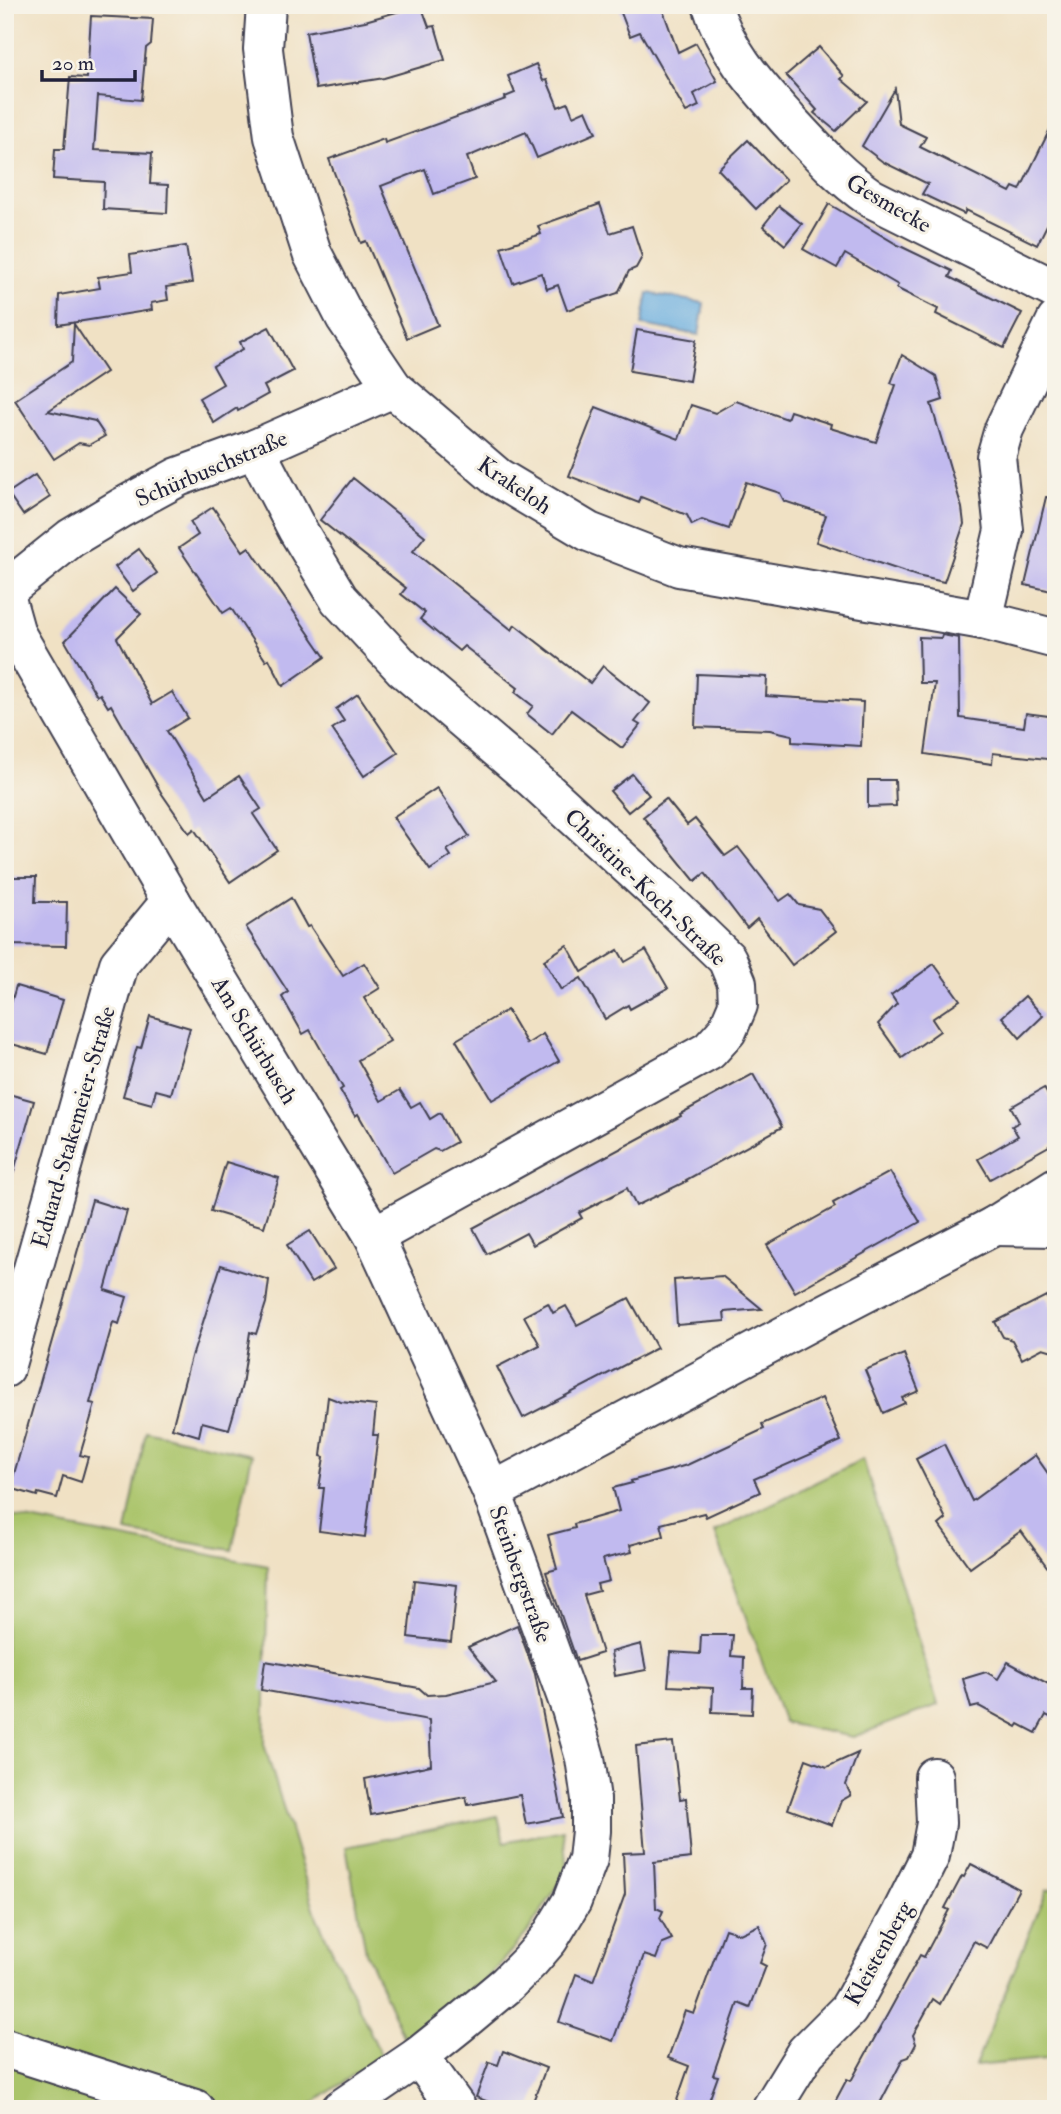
<svg xmlns="http://www.w3.org/2000/svg" width="1061" height="2114" font-family="'IM FELL Double Pica',serif">
  <rect width="100%" height="100%" fill="#f7f3e8"/>
  <filter id="ink" filterUnits="userSpaceOnUse"><feTurbulence type="fractalNoise" baseFrequency=".0143" numOctaves="2"/><feDisplacementMap in="SourceGraphic" scale="14" xChannelSelector="R" yChannelSelector="G"/><feConvolveMatrix kernelMatrix="1 2 1 2 8 2 1 2 1" color-interpolation-filters="sRGB"/></filter>
  <filter id="wash" filterUnits="userSpaceOnUse"><feTurbulence type="fractalNoise" baseFrequency=".00686" numOctaves="4" result="noise"/><feDisplacementMap in="SourceGraphic" scale="28" xChannelSelector="R" yChannelSelector="G"/><feGaussianBlur stdDeviation="1.57" result="paint"/><feColorMatrix in="noise" values="0 0 0 0 0 0 0 0 0 0 0 0 0 0 0 0 0 1.4 0 .05"/><feComposite in="paint" operator="in"/></filter>
  <g filter="url(#wash)">
    <rect width="100%" height="100%" fill="#f0e1c4"/>
    <!-- green -->
    <g fill="#aac46a" stroke="#667352" stroke-width="2">
      <path d="M146,1431L252,1455L232,1550L126,1532Z"/>
      <path d="M863,1459L938,1705L853,1737L784,1723L715,1532Z"/>
      <path d="M5,1515L268,1566L264,1744L317,1918L381,2055L305,2109H5Z"/>
      <path d="M498,1816L504,1842L563,1830L567,1872L527,1933L475,1992L406,2043L366,1952L346,1847Z"/>
      <path d="M1056,1888V2058L975,2066L1047,1890Z"/>
    </g>
    <!-- water -->
    <path fill="#6baedf" stroke="#46688d" stroke-width="2" d="M648,293L704,303L699,335L642,325Z"/>
    <g id="blocks">
      <!-- building -->
      <g fill="#c1baef">
        <path d="M421,5L429,27L435,26L445,60L384,78L316,89L306,32L365,21Z"/>
        <path d="M618,5H661L678,52L696,43L717,81L694,94L699,106L686,112L640,32L630,36Z"/>
        <path d="M91,16L153,19L151,44L146,48L141,100L98,96L94,150L152,153L150,184L168,185L167,213L103,209L104,182L53,179L55,149H64L70,77L87,78Z"/>
        <path d="M819,47L844,76L841,79L867,101L836,131L814,113L817,110L786,75Z"/>
        <path d="M536,64L543,81L547,80L558,107L568,103L573,116L586,110L596,133L537,158L526,132L467,157L475,179L434,194L425,169L381,186L438,325L407,338L366,241L361,243L329,159L384,139L385,143L506,99L505,97L515,93L508,76Z"/>
        <path d="M895,89L899,124L926,137L920,147L1010,192L1013,187L1020,190L1056,117V207L1037,245L966,210L964,214L922,194L928,184L883,162L862,146Z"/>
        <path d="M748,140L786,180L756,209L718,169Z"/>
        <path d="M600,204L610,233L632,226L642,257L636,268L629,271L618,293L567,310L558,285L547,289L541,273L513,283L501,247L541,234L538,226Z"/>
        <path d="M829,204L898,245L952,271L949,277L1022,313L1004,348L936,314L938,309L896,288L898,285L845,254L837,268L803,249Z"/>
        <path d="M779,206L802,224L785,245L763,226Z"/>
        <path d="M186,246L192,283L166,287L168,300L151,303L152,310L58,325L59,295L100,288L98,277L132,272L130,255Z"/>
        <path d="M74,324L106,372L48,411L95,421L105,436L89,445L79,443L54,459L15,400L72,362Z"/>
        <path d="M269,327L293,371L264,386L268,394L238,411L237,408L214,423L199,398L223,384L213,366L243,349L240,342Z"/>
        <path d="M637,330L696,340L689,381L630,371Z"/>
        <path d="M902,355L936,376L943,400L931,404L962,508L964,524L944,582L917,576L816,542L826,515L784,501L780,493L746,482L729,529L702,520L692,525L687,515L641,497L639,503L569,476L596,407L679,439L691,405L715,413L736,401L787,419L790,411L831,424L830,428L876,442L896,385L891,383Z"/>
        <path d="M35,475L50,497L23,515L8,493Z"/>
        <path d="M353,478L425,536L413,551L512,630L515,625L590,683L603,666L650,703L635,722L640,725L622,748L571,710L552,734L527,714L533,706L515,692L518,688L464,646L459,651L420,619L425,613L401,594L406,588L320,520Z"/>
        <path d="M1046,497L1056,498V592L1025,585Z"/>
        <path d="M213,507L243,551L249,547L325,657L283,686L269,659L266,661L231,608L223,613L179,548L198,535L190,522Z"/>
        <path d="M139,549L157,573L133,591L115,567Z"/>
        <path d="M115,589L141,614L117,638L152,704L172,692L188,718L167,731L207,797L239,776L261,809L253,814L277,850L230,882L194,829L189,833L162,794L111,705L108,707L100,694L97,696L65,641Z"/>
        <path d="M942,635L959,638L960,718L1024,727L1026,713L1056,717V760L993,753L992,764L925,754L935,683H920L919,637L941,638Z"/>
        <path d="M697,674L767,677L766,696L863,702L861,746L792,742V735L770,730L695,727Z"/>
        <path d="M358,694L398,753L364,776L332,729L344,721L336,709Z"/>
        <path d="M632,774L649,795L628,812L610,791Z"/>
        <path d="M868,780H895L896,806L868,807Z"/>
        <path d="M437,788L469,836L447,850L451,856L430,870L393,817Z"/>
        <path d="M666,799L687,825L695,819L725,856L738,847L780,901L790,894L799,905L819,909L836,931L792,965L757,919L747,928L705,873L695,881L643,817Z"/>
        <path d="M5,877H36L35,902H67L66,946L5,945Z"/>
        <path d="M291,898L307,927L310,926L343,976L364,963L380,988L364,998L390,1041L358,1060L381,1101L400,1090L411,1107L420,1102L430,1119L440,1113L456,1142L440,1151L434,1149L392,1173L358,1114L355,1116L340,1090L343,1088L310,1030L303,1034L282,997L288,992L246,927Z"/>
        <path d="M567,945L582,972L618,950L625,962L646,950L668,988L630,1009L628,1005L605,1019L581,978L561,990L544,960Z"/>
        <path d="M934,964L960,1000L932,1019L940,1031L902,1058L878,1024L897,1004L891,995Z"/>
        <path d="M16,986L63,1000L47,1054L5,1042V1024Z"/>
        <path d="M1025,996L1043,1016L1020,1038L1002,1017Z"/>
        <path d="M507,1010L527,1044L543,1034L559,1061L492,1100L456,1040Z"/>
        <path d="M150,1016L190,1028L171,1094L156,1090L152,1104L123,1096L137,1047L141,1048Z"/>
        <path d="M753,1074L782,1127L686,1180L687,1181L636,1206L627,1188L579,1213L582,1218L533,1245L526,1233L487,1254L473,1228L681,1116L680,1114Z"/>
        <path d="M1044,1088L1056,1109V1142L990,1179L978,1159L1018,1136L1012,1126L1019,1122L1011,1107Z"/>
        <path d="M5,1093L34,1101L12,1178L5,1177Z"/>
        <path d="M226,1162L279,1178L264,1227L211,1211Z"/>
        <path d="M890,1172L920,1222L795,1292L767,1245L835,1207L833,1203Z"/>
        <path d="M92,1200L127,1211L105,1290L127,1297L119,1324L113,1322L90,1403L95,1404L80,1455L88,1457L81,1482L63,1476L57,1498L38,1493L37,1496L10,1488Z"/>
        <path d="M310,1231L334,1269L311,1283L287,1245Z"/>
        <path d="M221,1265L269,1280L266,1303L256,1334L250,1332L242,1385L229,1429L202,1422L199,1436L172,1428L192,1353L193,1354Z"/>
        <path d="M722,1276L762,1309L724,1312L725,1321L677,1325L674,1280Z"/>
        <path d="M1046,1296L1056,1314V1352L1043,1348L1022,1359L1012,1340L1003,1337L995,1322Z"/>
        <path d="M629,1298L657,1348L523,1418L497,1367L540,1345L524,1316L548,1303L553,1313L566,1306L577,1325Z"/>
        <path d="M904,1354L919,1391L902,1398L905,1403L883,1413L865,1370Z"/>
        <path d="M328,1397L341,1402L376,1406L373,1435H378L365,1537L319,1531L324,1488H319L324,1457L321,1456Z"/>
        <path d="M822,1398L841,1441L754,1479L760,1492L706,1517L704,1513L661,1524L664,1536L630,1545L632,1552L603,1559L609,1581L597,1584L599,1591L584,1595L602,1653L577,1661L546,1572L557,1569L548,1535L575,1528L574,1524L619,1511L613,1488L632,1483L631,1481L687,1465L764,1429L762,1424Z"/>
        <path d="M944,1444L972,1501L1035,1455L1056,1485V1579L1021,1531L970,1568L939,1525L946,1519L916,1459Z"/>
        <path d="M414,1580L457,1585L451,1642L408,1637Z"/>
        <path d="M517,1625L535,1674L563,1817L526,1824L520,1795L468,1805L466,1797L371,1815L365,1779L431,1765L429,1720L261,1690L265,1661L419,1688L427,1695L446,1694L496,1682L468,1647Z"/>
        <path d="M701,1635H733L731,1656L744,1657L743,1688H753L752,1714L712,1712L713,1688L668,1686L671,1652L700,1654Z"/>
        <path d="M641,1644L646,1670L615,1676L611,1652Z"/>
        <path d="M1008,1662L1056,1688V1720L1046,1715L1036,1733L1019,1724L1017,1727L979,1706L971,1708L963,1679L986,1672L998,1679Z"/>
        <path d="M673,1742L680,1799L686,1798L691,1858L654,1862L656,1908L663,1911L660,1918L672,1939L662,1943L656,1959L644,1955L613,2041L559,2022L576,1974L593,1981L609,1938L625,1894L623,1853L645,1852L636,1746Z"/>
        <path d="M858,1753L846,1785L851,1795L841,1801L832,1825L788,1809L806,1759L827,1767Z"/>
        <path d="M971,1864L1019,1889L987,1948L974,1941L940,2004L933,1999L913,2035L916,2044L909,2057L903,2059L877,2109H831L847,2079L851,2081L920,1955L924,1957L949,1910L945,1908L962,1876L964,1877Z"/>
        <path d="M759,1925L767,1944L760,1963L766,1966L750,2008L738,2003L713,2075L718,2076L706,2109H674L689,2066L668,2058L685,2011L694,2014L725,1929L740,1934Z"/>
        <path d="M503,2051L546,2068L530,2109H506L476,2097L489,2062L498,2065Z"/>
      </g>
    </g>
  </g>
  <g filter="url(#ink)">
    <use href="#blocks" fill-opacity="0" stroke="#413f50" stroke-width="2"/>
    <g fill="none" stroke-linecap="round" stroke-linejoin="round">
      <defs>
        <g id="minor">
          <path d="M266,5L263,49L274,137L312,253L345,317L393,388L497,477L589,532L679,567L983,620L1056,639"/>
          <path d="M712,5C726,52 757,85 789,121C815,149 839,176 871,198L1056,290"/>
          <path d="M255,449L297,529L339,599L403,668L532,778L669,903L727,959L737,983L738,1005L727,1031L709,1051L374,1236"/>
          <path d="M5,591L71,538L121,508L178,477L255,449L393,388"/>
          <path d="M5,595L16,634L171,901L374,1236L492,1492L571,1709L585,1758L591,1799V1831L588,1859L572,1901L549,1939L530,1961L507,1984L459,2024L419,2056L341,2109"/>
          <path d="M983,620L1004,530L996,457L1004,429L1056,321"/>
          <path d="M994,1226L1056,1227"/>
          <path d="M5,1368L119,964L171,901"/>
          <path d="M492,1492L817,1318L994,1226L1056,1187"/>
          <path d="M5,2048L195,2109"/>
          <path d="M419,2056L457,2109"/>
          <path d="M771,2109L806,2052L848,2010L854,2000L901,1914L930,1856L936,1823L934,1777"/>
        </g>
      </defs>
      <!-- minor casing -->
      <use href="#minor" stroke="#413f50" stroke-width="42"/>
      <!-- minor -->
      <use href="#minor" stroke="#fff" stroke-width="38"/>
    </g>
  </g>
  <g text-anchor="middle" stroke-width="6" stroke-linejoin="round" paint-order="stroke">
    <!-- street labels -->
    <g font-size="23" fill="#22223b" stroke="#f7f3e8">
      <text transform="translate(889 203) rotate(30)" y="8">Gesmecke</text>
      <text transform="translate(211 468) rotate(-23)" y="8">Schürbuschstraße</text>
      <text transform="translate(515 485) rotate(34)" y="8">Krakeloh</text>
      <text transform="translate(646 887) rotate(44)" y="8">Christine-Koch-Straße</text>
      <text transform="translate(255 1040) rotate(59)" y="8">Am Schürbusch</text>
      <text transform="translate(73 1127) rotate(-74)" y="8">Eduard-Stakemeier-Straße</text>
      <text transform="translate(521 1574) rotate(70)" y="8">Steinbergstraße</text>
      <text transform="translate(878 1953) rotate(-61)" y="8">Kleistenberg</text>
    </g>
  </g>
  <!-- margin -->
  <rect width="1061" height="2114" fill="none" stroke="#f7f3e8" stroke-width="28"/>
  <!-- scale -->
  <path d="M42 70v10h93v-10" fill="none" stroke="#22223b" stroke-width="3.5"/>
  <text x="52" y="70" font-size="21" fill="#22223b" stroke="#f7f3e8" stroke-width="5" paint-order="stroke">20 m</text>
</svg>
